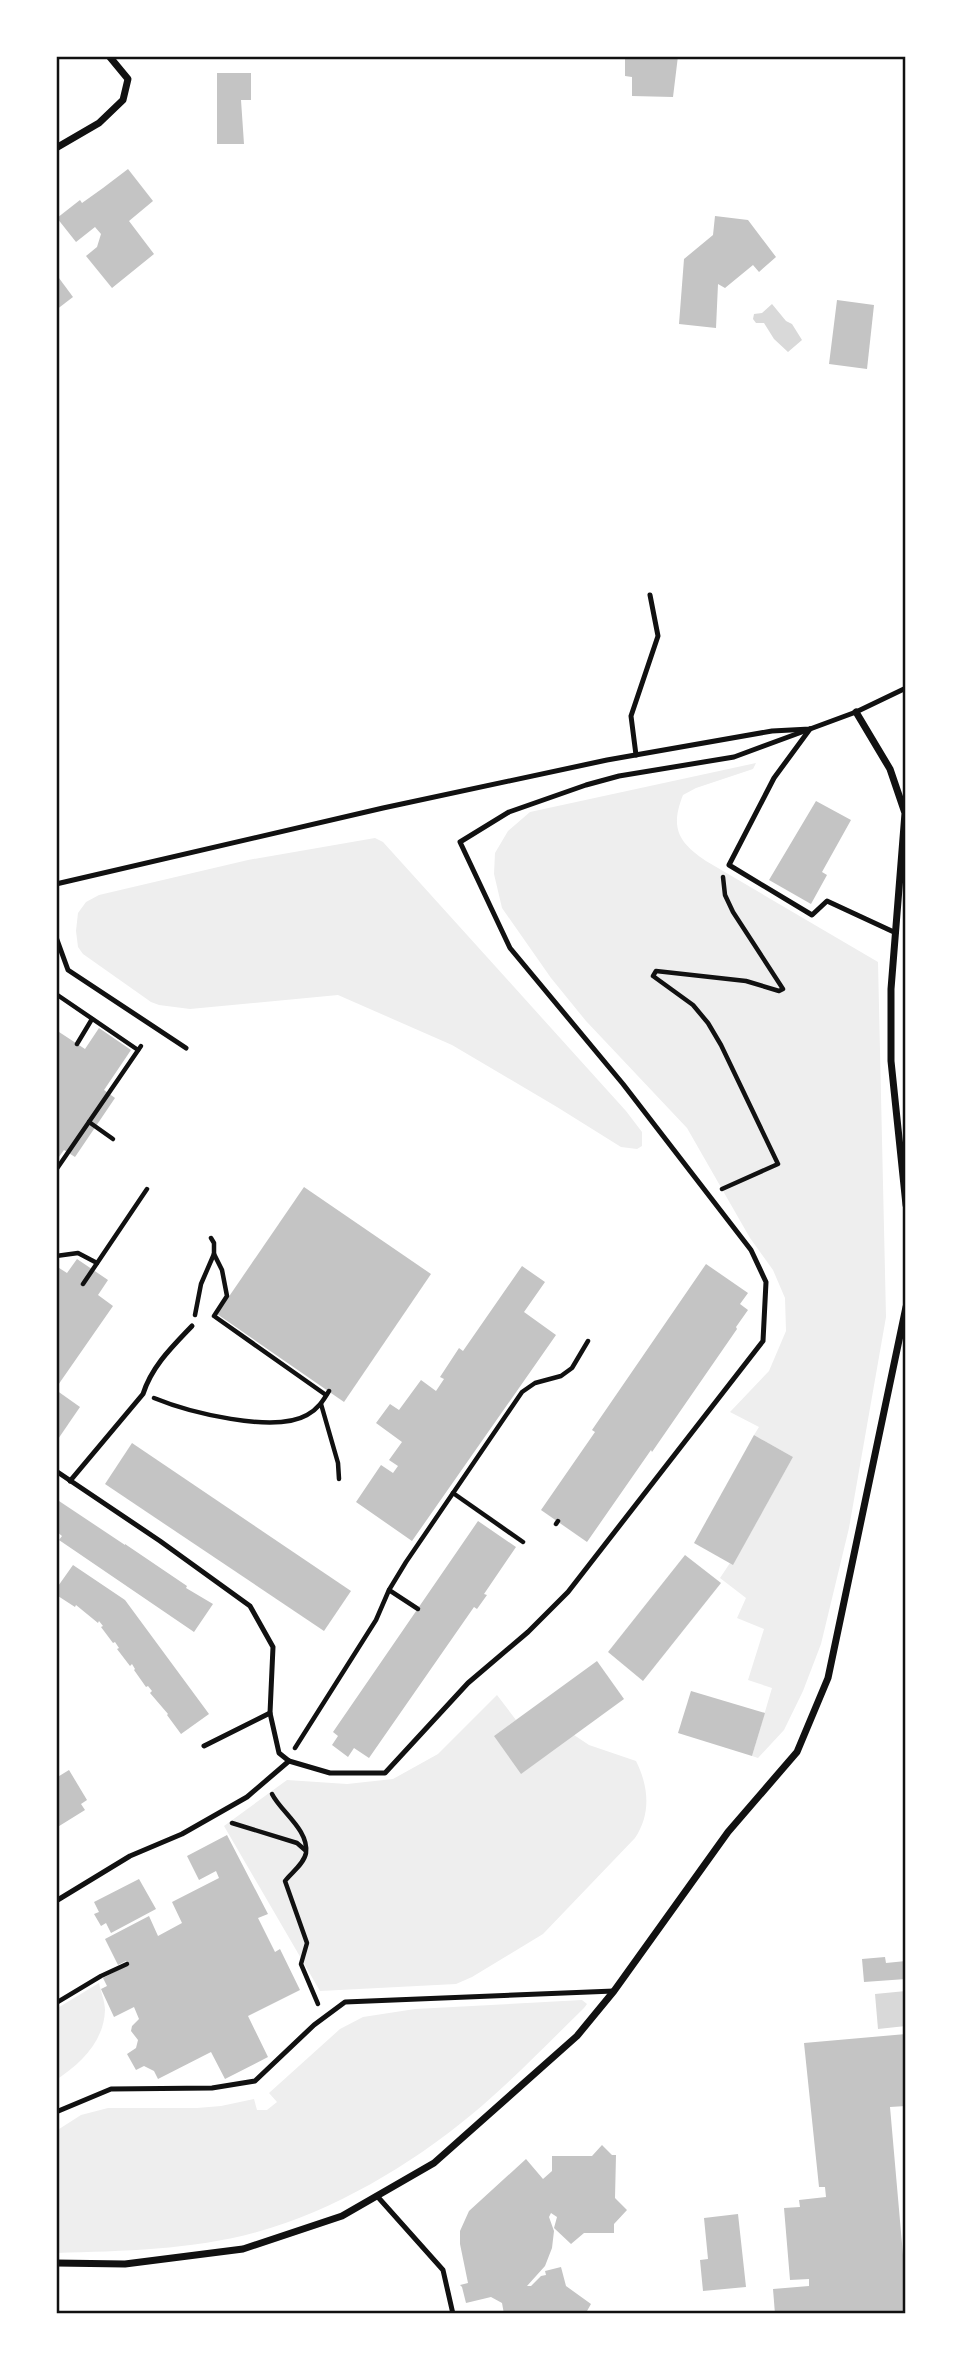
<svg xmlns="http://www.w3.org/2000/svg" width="962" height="2370" font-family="Mulish,sans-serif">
  <rect width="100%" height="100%" fill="#fff"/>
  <!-- green -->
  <g fill="#eee">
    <path d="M756,763L753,769L696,788L683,795C670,828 678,842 706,861L878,962L886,1317L849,1528L821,1644L803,1691L784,1730L758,1758L752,1756L772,1688L748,1680L764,1629L737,1618L746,1598L720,1578L730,1563L733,1564L793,1457L754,1435L759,1427L730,1412L769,1371L786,1331L785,1298L773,1270L750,1238L687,1128L586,1021L551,978L502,908L494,874L495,853L508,831L530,812Z"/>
    <path d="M375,838L383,842L626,1111L642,1132V1146L637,1149L621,1147L557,1107L452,1045L338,995L190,1009L159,1005L151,1002L83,954L78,947L76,931L78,913L86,902L99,895L248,860Z"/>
    <path d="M497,1695L516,1720L494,1736L574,1735L589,1745L636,1761C649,1787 651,1814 635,1838L543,1934L472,1977L456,1984L320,1991L224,1826L287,1780L347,1784L393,1779L438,1754Z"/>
    <path d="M99,1983C101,1992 105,2002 105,2010C104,2042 80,2064 56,2080V2009Z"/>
    <path d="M582,2000L587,2004L584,2008C547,2044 511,2082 471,2115C411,2165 333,2211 257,2232C192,2250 123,2251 56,2253V2131L81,2115L108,2108H197L221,2106L254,2099L257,2110H267L277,2102L269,2093L340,2029L363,2017L415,2009Z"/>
  </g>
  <!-- water -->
  <g fill="#d9d9d9">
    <path d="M772,304L786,321L792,324L802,340L788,352L774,339L764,323H756L753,319L754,314L762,313Z"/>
    <path d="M906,1991V2026L878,2029L875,1994Z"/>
  </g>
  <!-- building -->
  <g fill="#c4c4c4">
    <path d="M625,56H678L673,97L632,96V77L625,76Z"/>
    <path d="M217,73H251V100H241L244,144H217Z"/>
    <path d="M128,169L153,201L129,221L154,254L112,288L86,256L97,247L101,234L95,227L76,242L57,218L80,200L82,203L103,188Z"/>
    <path d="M715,216L748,220L776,257L759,272L753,265L725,288L718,284L716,328L679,324L684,259L713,235Z"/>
    <path d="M56,274L73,297L56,310Z"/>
    <path d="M837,300L874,305L867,369L829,364Z"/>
    <path d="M816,801L851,820L822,872L827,875L811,904L769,880Z"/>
    <path d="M99,1028L131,1050L104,1090L115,1098L75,1157L64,1150L56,1161V1030L85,1049Z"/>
    <path d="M304,1187L431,1274L344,1402L217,1314Z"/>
    <path d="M77,1259L108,1280L98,1295L113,1306L56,1388V1266L67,1273Z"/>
    <path d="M706,1264L748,1293L740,1304L748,1310L736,1327L737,1329L652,1452L651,1450L587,1542L541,1510L595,1432L592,1430Z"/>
    <path d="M522,1266L545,1282L524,1312L556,1335L412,1541L356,1502L381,1465L393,1473L398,1466L389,1460L402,1442L376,1423L390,1404L399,1410L421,1380L436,1391L444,1379L440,1377L459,1348L463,1351Z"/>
    <path d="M56,1390L80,1407L56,1442Z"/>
    <path d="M754,1435L793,1457L733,1565L694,1543Z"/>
    <path d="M132,1443L351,1591L324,1631L105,1484Z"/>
    <path d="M56,1499L125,1545V1544L187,1586L186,1588L213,1604L194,1632L59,1540L62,1536L56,1531Z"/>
    <path d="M478,1521L516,1547L484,1594L487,1595L477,1609L474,1607L369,1758L354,1748L348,1757L332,1745L338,1736L333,1732Z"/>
    <path d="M685,1555L721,1583L643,1681L608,1652Z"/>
    <path d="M73,1565L125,1600L209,1714L181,1734L167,1715L168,1714L150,1693L152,1691L148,1686L146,1687L134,1670L135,1669L132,1664L130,1666L117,1649L119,1648L115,1642L113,1643L101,1627L103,1626L99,1621L98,1623L76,1605L75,1607L58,1596L56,1589Z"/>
    <path d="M597,1661L624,1699L521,1774L494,1736Z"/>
    <path d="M691,1691L765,1713L752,1756L678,1733Z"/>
    <path d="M69,1770L87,1800L81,1804L85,1810L56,1828V1778Z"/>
    <path d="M227,1835L268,1914L258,1918L275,1952L280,1949L300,1990L248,2016L268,2057L225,2079L211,2052L158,2079L154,2071L144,2066L136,2070L127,2054L136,2048L138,2040L131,2031L132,2026L139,2019L134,2007L114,2017L101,1989L107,1986L103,1978L128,1965L126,1961L118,1965L105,1939L149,1916L158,1936L182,1923L172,1902L219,1878L216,1871L199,1880L187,1856Z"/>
    <path d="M139,1879L156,1909L111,1933L106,1923L101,1926L94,1914L99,1912L94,1902Z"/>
    <path d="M885,1957L886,1963L906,1961V1979L864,1982L862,1959Z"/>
    <path d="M906,2034V2106L890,2107L903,2255H906V2314H775L773,2289L809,2286V2279L790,2280L784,2208L800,2207L799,2200L826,2197L825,2187H819L804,2043Z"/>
    <path d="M602,2145L612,2155H616L615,2198L627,2210L614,2224V2233H584L571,2244L554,2228L557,2217L551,2213L549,2217L554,2231L552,2248L545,2266L527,2286H531L541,2276L546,2275L545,2271L561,2267L566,2286L591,2304L587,2311L588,2314H504L502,2303L491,2297L466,2303L462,2287L460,2285L468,2283L460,2244V2231L469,2211L526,2159L543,2179L552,2171V2156H592Z"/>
    <path d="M738,2214L746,2287L703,2291L700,2260L708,2259L704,2218Z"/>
  </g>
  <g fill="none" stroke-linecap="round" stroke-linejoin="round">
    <!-- path -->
    <g stroke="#111" stroke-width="4.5">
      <path d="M56,994L138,1050"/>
      <path d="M77,1044L92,1019"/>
      <path d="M89,1122L113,1139"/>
      <path d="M56,1170L141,1046"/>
      <path d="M722,1189L778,1164L721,1045L708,1023L693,1005L653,976L656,971L746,981L779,991L783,989L733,912L725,895L723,877"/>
      <path d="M214,1254L222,1270L227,1296L214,1316L326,1395"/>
      <path d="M56,1256L78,1253L97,1263"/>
      <path d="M83,1284L147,1189"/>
      <path d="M195,1315L201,1284L214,1254V1243L211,1238"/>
      <path d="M154,1398C188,1412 274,1434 307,1415C318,1409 323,1401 329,1391"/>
      <path d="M321,1404L338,1463L339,1479"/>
      <path d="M453,1493L523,1542"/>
      <path d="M556,1524L558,1521"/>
      <path d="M389,1590L418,1609"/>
      <path d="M295,1748L376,1620L389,1590L406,1562L522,1392L535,1383L561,1376L572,1368L588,1341"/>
      <path d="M272,1794C281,1812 309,1830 306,1853C304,1864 291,1873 285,1881L307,1943L301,1964L318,2004"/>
      <path d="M232,1823L297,1843L305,1850"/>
      <path d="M56,1960V1963"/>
      <path d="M56,2003L101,1976L127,1964"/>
    </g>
    <!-- service -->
    <g stroke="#111" stroke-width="5">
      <path d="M810,729L774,778L729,865L812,915L827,901L896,933"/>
      <path d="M636,755L631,716L658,636L650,595"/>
      <path d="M56,884L383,808L607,760L772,731L810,729L856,712L906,688"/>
      <path d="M56,937L68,970L186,1048"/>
      <path d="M56,1471L160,1541L250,1606L273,1647L270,1713L279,1753L289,1761L330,1773H385L468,1683L528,1632L568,1592L763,1341L766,1282L751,1250L623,1084L510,948L460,842L509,812L586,785L619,776L734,757L810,729"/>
      <path d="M70,1481L143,1394C152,1366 172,1347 192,1326"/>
      <path d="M204,1746L270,1713"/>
      <path d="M56,1901L130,1856L182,1834L247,1797L289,1761"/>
      <path d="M56,2112L111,2089L212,2088L255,2081L314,2025L345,2002L614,1991"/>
      <path d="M377,2196L443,2270L453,2314"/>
    </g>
    <!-- minor -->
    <g stroke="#111" stroke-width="7">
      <path d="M56,148L99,123L123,100L128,79L109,56"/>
      <path d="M856,712L890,769L905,813L891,989V1061L906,1205"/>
      <path d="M56,2263L125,2264L243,2249L342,2216L434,2163L577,2036L614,1991L728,1832L797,1752L828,1678L906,1307"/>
    </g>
  </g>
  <!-- border -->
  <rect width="962" height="2370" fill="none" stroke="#ffffff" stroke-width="116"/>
  <rect x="58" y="58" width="846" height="2254" fill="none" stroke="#111" stroke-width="2.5"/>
</svg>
